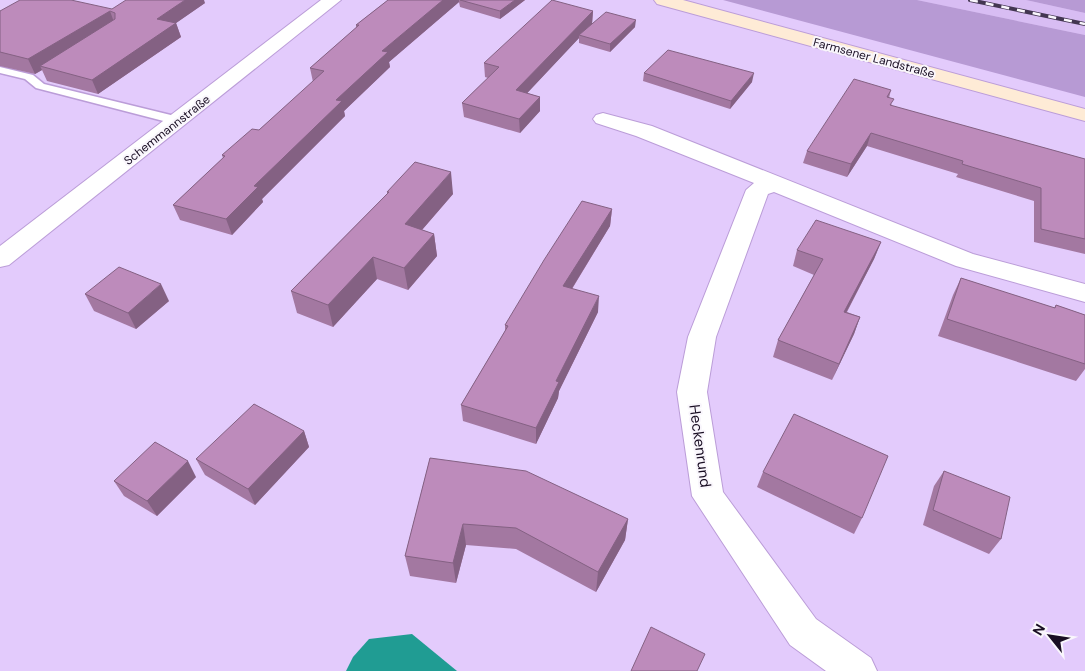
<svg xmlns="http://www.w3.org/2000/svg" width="1085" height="671" font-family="'DM Sans',sans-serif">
  <rect width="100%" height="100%" fill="#e3cbfc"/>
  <!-- built -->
  <path fill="#d8bdf3" d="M917,0H1026L1085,13V35Z"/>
  <!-- green -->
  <g fill="#b79ad4">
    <path d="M723,0H917L1085,35V97Z"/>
    <path d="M1026,0H1085V13Z"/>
  </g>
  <!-- water -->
  <path fill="#209c93" d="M412,634L457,671H346L353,657L369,639Z"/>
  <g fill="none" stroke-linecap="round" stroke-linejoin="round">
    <defs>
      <path id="lane" d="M0,67L33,75L44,84L183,118L185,121L179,125L36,88L25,79L0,73Z"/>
      <g id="street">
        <path d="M321,0H341L9,265L0,267V246Z"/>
        <path d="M603,113L652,126L973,254L1085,284V302L956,266L774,192L768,194L716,337L707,392L723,492L816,619L871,658L877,671H826L790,645L692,496L677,392L688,337L746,190L754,183L636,136L596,123L593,119L596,115Z"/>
      </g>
      <path id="secondary" d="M654,0H683L1085,109V121L657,4Z"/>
    </defs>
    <!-- lane casing -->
    <use href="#lane" stroke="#bb9dd8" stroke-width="3"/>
    <!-- street casing -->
    <use href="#street" stroke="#bb9dd8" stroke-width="2"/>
    <!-- secondary casing -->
    <use href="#secondary" stroke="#bb9dd8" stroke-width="2"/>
    <!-- lane -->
    <use href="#lane" fill="#fff" fill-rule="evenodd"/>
    <!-- street -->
    <use href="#street" fill="#fff" fill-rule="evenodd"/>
    <!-- secondary -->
    <use href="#secondary" fill="#feebd6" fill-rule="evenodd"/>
    <defs>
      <path id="rail" d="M970,0L1085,24"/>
    </defs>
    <!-- rail casing -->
    <use href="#rail" stroke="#433651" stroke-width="4"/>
    <!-- rail -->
    <use href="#rail" stroke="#f9f6fc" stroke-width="2.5" stroke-dasharray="8" stroke-linecap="butt"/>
  </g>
  <!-- wall -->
  <g fill="#a378a1">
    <path d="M388,0H525L500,19L460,7L459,2L389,62L390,67L344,111L345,116L262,199L263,202L232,235L180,220L173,205L223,158L222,155L259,130L313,82L310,68L356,28V25Z"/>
    <path d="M205,3L176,23L181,37L98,94L47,81L42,70L35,74L0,66V11L112,9Z"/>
    <path d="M593,11L592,24L635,27L610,52L579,43V38L527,93L540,97V111L520,133L464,117L462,103L488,78L485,77L484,63Z"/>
    <path d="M644,73L752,82L730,109L643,81Z"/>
    <path d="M891,90L889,98L892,106L1085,159V254L1034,242V201L956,177L958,174L867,146L847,177L803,163L807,151Z"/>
    <path d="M387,192L453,194L422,230L434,234L437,256L408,290L377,279L333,327L297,313L291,291L387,194Z"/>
    <path d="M612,209L610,226L572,289L598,312L559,391L558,398L536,444L463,421L461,405L505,331V325Z"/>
    <path d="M881,242L874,259L847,312L860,317L854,334L832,380L773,357L778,340L814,275L793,266L797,250Z"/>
    <path d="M961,278L1054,308L1056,305L1085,315V369L1076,381L938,336L953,295Z"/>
    <path d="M85,294L169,301L136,329L94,311Z"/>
    <path d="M304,431L309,447L255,505L205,475L196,459Z"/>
    <path d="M430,458L628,519L625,540L596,592L516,549L466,545L456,583L410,576L405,556Z"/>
    <path d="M944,471L1001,539L989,554L923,525L934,486Z"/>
    <path d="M763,472L862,518L854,534L757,487Z"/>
    <path d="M196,477L157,516L124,496L114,481Z"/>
  </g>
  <!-- shaded-wall -->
  <g fill="#846183">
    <path d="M185,0H204L205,3L166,30L176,23L181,37L98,94L92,80L157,19Z"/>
    <path d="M443,0H459V2L389,62L390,67L344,111L345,116L262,199L263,202L232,235L226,219L254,186L382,51Z"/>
    <path d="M515,0H525L500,19V11Z"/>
    <path d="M110,11L115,25L40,66L42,70L35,74L28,59Z"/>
    <path d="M593,11L592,24L579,35V38L517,104L516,90Z"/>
    <path d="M636,20L635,27L610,52V44Z"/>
    <path d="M754,73L752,82L730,109L731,101Z"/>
    <path d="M540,97V111L520,133L519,119Z"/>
    <path d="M871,133L867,146L847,177L851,164Z"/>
    <path d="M451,172L453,194L408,246L405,224Z"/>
    <path d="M612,209L610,226L563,303V286Z"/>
    <path d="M434,234L437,256L408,290L404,268Z"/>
    <path d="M881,242L874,259L838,328L844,312Z"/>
    <path d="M373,257L377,279L333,327L328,305Z"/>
    <path d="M161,284L169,301L136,329L128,313Z"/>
    <path d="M599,296L598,312L559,391L558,398L536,444V428L556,381Z"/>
    <path d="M860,317L854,334L832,380L839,364Z"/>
    <path d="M304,431L309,447L255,505L248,489Z"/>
    <path d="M188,461L196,477L157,516L147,501Z"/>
    <path d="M628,519L625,540L596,592L598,572Z"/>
    <path d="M463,524L466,545L456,583L453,563Z"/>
  </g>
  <!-- building -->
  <g fill="#bd8bbb" stroke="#846183">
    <path d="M20,0H71L112,9L126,0H185L157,19L176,23L92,80L40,66L115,19V13L110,11L28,59L0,52V11Z"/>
    <path d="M388,0H443L382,51L388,52L336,100L342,101L254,186L258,187L226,219L173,205L225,156L222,155L252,129L259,130L324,71L310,68L359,25H356Z"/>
    <path d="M460,0H515L500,11Z"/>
    <path d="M552,0L593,11L516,90L540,97L519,119L462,103L499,67L484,63Z"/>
    <path d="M606,12L636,20L610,44L579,35Z"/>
    <path d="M668,50L754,73L731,101L644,73Z"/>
    <path d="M854,79L891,90L887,97L894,99L890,105L1085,159V239L1041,229V188L962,164L963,161L871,133L851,164L807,151Z"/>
    <path d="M415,162L451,172L405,224L434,234L404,268L373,257L328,305L291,291L389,192H387Z"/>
    <path d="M582,201L612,209L563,286L599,296L556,381L559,382L536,428L461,405L508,326L505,325L544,260Z"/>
    <path d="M816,220L881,242L844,312L860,317L839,364L778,340L823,259L797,250Z"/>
    <path d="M119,267L161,284L128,313L85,294Z"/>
    <path d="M961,278L1055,308L1056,305L1085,315V364L947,319Z"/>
    <path d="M254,404L304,431L248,489L196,459Z"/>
    <path d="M794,414L888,456L862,518L763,472Z"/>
    <path d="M155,442L188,461L147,501L114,481Z"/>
    <path d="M430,458L526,471L628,519L598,572L516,528L463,524L453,563L405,556Z"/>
    <path d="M944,471L1010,497L1001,539L933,510Z"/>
    <path d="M651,627L705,654L697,671H631Z"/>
  </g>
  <g text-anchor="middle" stroke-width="4" stroke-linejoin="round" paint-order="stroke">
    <!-- far-street labels -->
    <g font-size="12" fill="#190e23" stroke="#f9f6fc">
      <text transform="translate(874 58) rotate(15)" y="4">Farmsener Landstraße</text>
      <text transform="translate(167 130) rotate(-38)" y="4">Schemmannstraße</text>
    </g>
    <!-- street labels -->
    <g font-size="15" fill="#190e23" stroke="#f9f6fc">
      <text transform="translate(700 446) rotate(82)" y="5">Heckenrund</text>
    </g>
  </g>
  <!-- north arrow -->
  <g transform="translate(1050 636) rotate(300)" stroke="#f9f6fc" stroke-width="4" paint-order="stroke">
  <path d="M0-4L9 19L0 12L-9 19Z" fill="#190e23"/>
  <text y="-8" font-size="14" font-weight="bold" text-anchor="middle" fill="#190e23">N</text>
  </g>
</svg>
